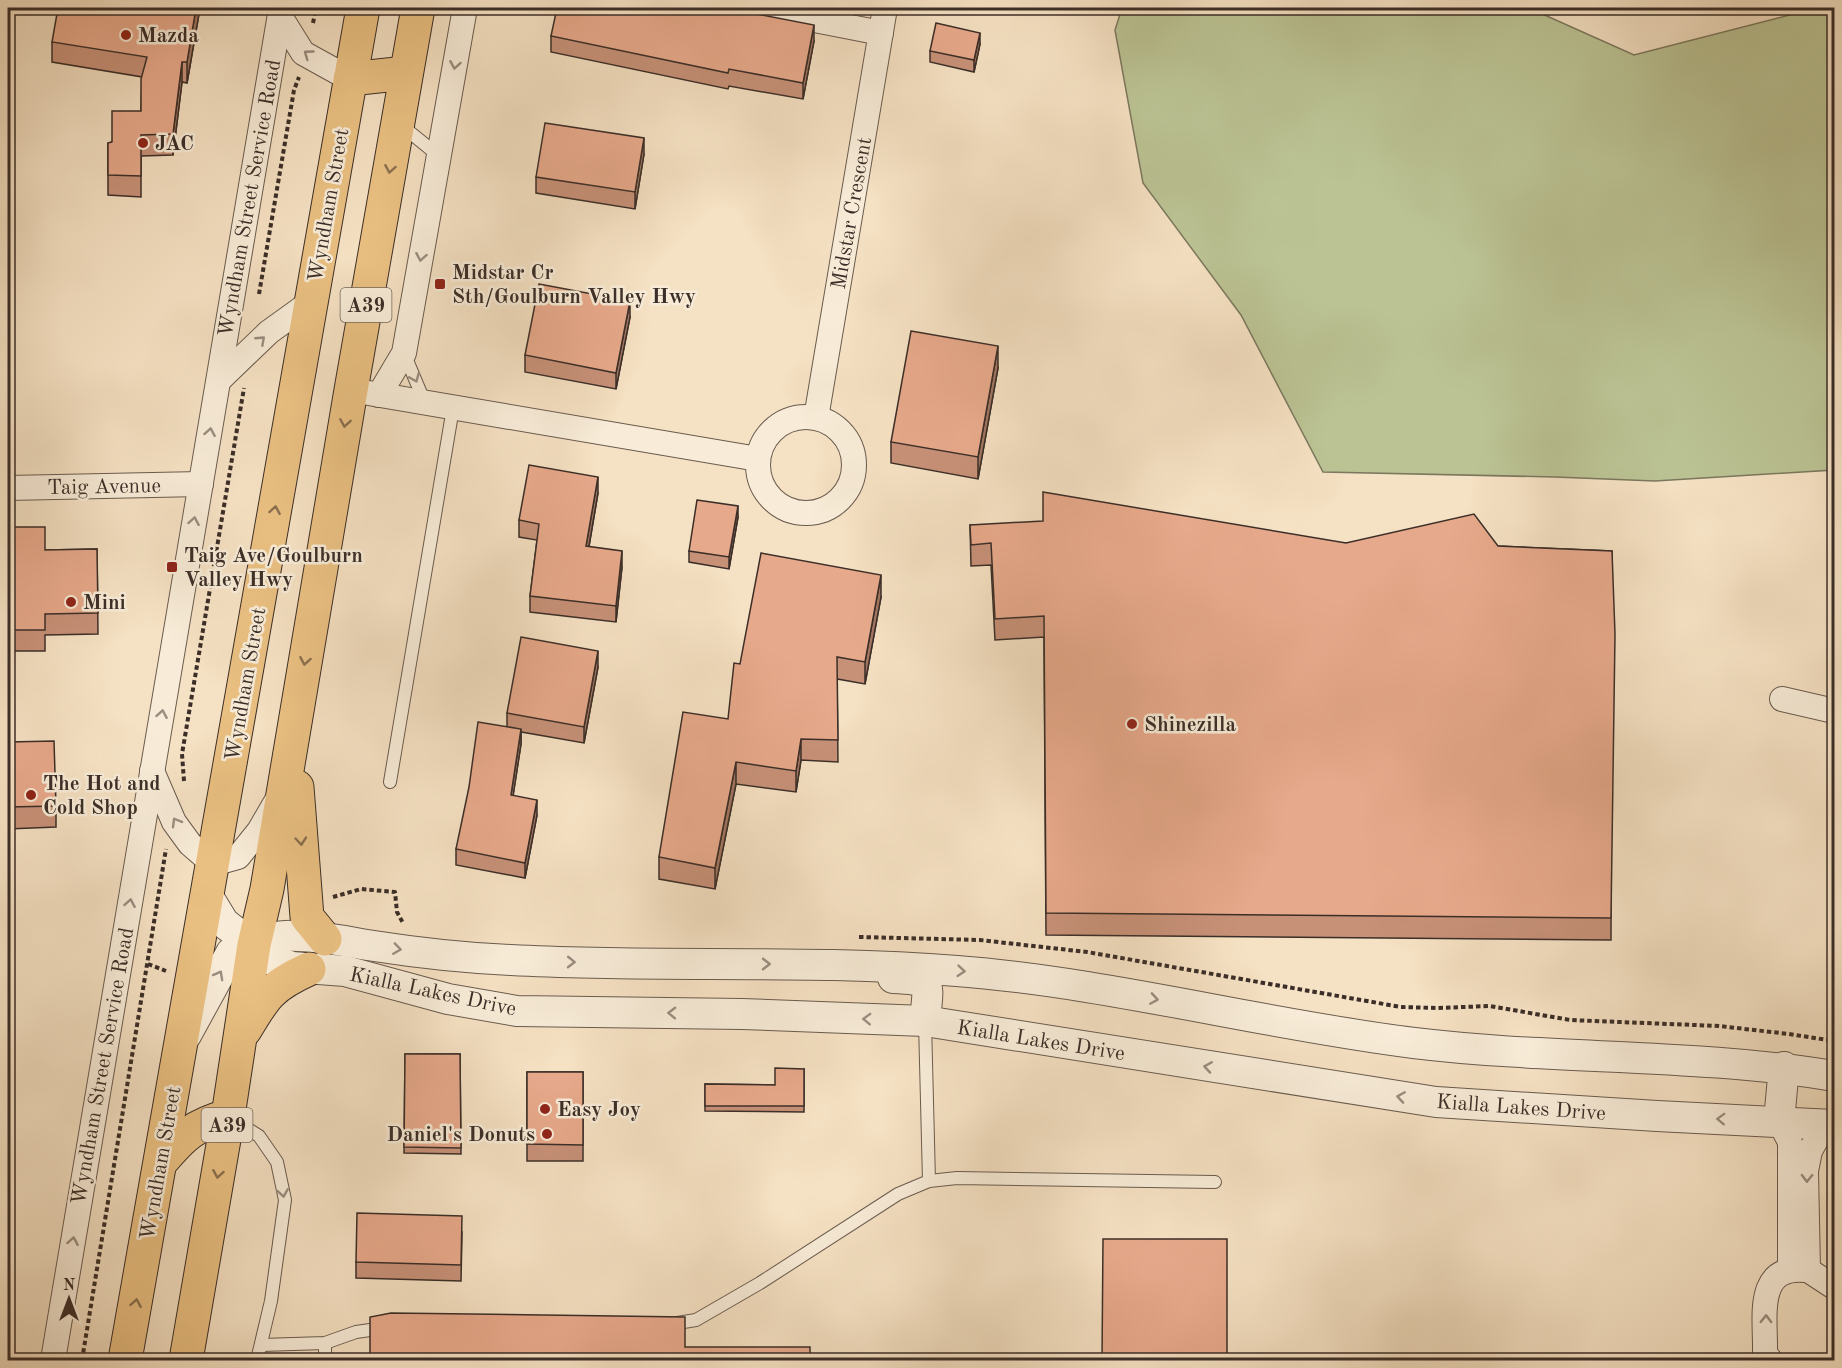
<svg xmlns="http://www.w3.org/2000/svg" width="1842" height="1368" font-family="'Old Standard TT',serif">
  <rect width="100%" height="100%" fill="#f5e1c3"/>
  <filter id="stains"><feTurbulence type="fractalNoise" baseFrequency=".00333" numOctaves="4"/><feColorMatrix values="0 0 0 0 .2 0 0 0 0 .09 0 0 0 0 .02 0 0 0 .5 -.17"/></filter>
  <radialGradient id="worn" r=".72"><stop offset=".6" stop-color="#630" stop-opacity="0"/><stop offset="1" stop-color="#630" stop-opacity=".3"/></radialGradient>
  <!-- green -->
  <path fill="#bbc394" stroke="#7b785e" stroke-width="1.5" d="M1122,8H1529L1634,55L1817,8L1834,11V470L1655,481L1555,477L1323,472L1241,315L1143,183L1115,30Z"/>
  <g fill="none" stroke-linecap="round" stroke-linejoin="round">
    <defs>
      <g id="service">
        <path d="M401,125L439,156"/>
        <path d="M404,353L425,403"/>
        <path d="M390,782L453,408"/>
        <path d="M925,1022L929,1181"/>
        <path d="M229,1117L259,1136L277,1162L285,1200L271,1301L257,1360"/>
        <path d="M671,1324L696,1320L760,1283L898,1194L929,1181L957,1178L1215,1182"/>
        <path d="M325,1343V1360"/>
        <path d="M261,1345L325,1343L356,1332L384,1328"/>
      </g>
      <g id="minor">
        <path d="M753,8L881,33"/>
        <path d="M280,16L303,53L350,79"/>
        <path d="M219,380L269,332L312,301"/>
        <path d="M351,390L758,459"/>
        <path d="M379,395L404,353L465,8"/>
        <circle cx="806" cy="465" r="48"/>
        <path d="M816,418L885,8"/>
        <path d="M8,488L201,484"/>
        <path d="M1782,699L1834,711"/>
        <path d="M152,771L174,822L190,844L213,864L238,857L259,831L277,800"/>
        <path d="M1779,1121L1790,1142V1270"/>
        <path d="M1825,1124L1810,1151L1806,1171L1808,1270L1834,1287"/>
        <path d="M53,1360L281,8"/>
        <path d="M1770,1360L1765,1353C1766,1318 1754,1265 1806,1270"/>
      </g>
      <g id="tertiary">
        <path d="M207,895L224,923L272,960L292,967L345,971L448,999L517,1011L742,1014L925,1021L1436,1102L1657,1116L1834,1125"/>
        <path d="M893,978C935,980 928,982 925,1021"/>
        <path d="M186,1035L231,953C248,947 267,937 285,936C310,934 348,942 374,946C419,953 465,958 511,960C659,968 809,959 957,971C1111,983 1261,1024 1414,1043C1554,1060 1695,1053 1834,1076"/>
        <path d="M1779,1121L1784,1067"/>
      </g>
      <g id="trunk">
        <path d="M350,79L406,73"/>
        <path d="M297,787L307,917L325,939"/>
        <path d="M245,1030C265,996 271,986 309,969"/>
        <path d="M161,1162C183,1136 194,1125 228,1116"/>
        <path d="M125,1360L363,8"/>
        <path d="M186,1360L228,1116L254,945L267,889L351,390L418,8"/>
      </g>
    </defs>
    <!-- service casing -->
    <use href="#service" stroke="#6a5b4f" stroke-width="14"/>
    <!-- minor casing -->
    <use href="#minor" stroke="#6a5b4f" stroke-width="26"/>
    <!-- tertiary casing -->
    <use href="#tertiary" stroke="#6a5b4f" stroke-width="32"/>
    <!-- trunk casing -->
    <use href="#trunk" stroke="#3b2e28" stroke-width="35"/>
    <!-- path -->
    <g stroke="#3b2e28" stroke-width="4" stroke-dasharray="4.5 3" stroke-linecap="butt">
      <path d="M313,23L316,8"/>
      <path d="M259,294L294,90L299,77"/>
      <path d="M184,781L182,754L244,388"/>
      <path d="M333,897L361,889L395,892L397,912L403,923"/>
      <path d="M859,937L980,940L1087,952L1401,1007L1437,1008L1490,1006L1570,1020L1719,1026L1789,1034L1834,1041"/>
      <path d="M148,964L166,971"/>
      <path d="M82,1360L166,849"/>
    </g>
    <!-- service -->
    <use href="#service" stroke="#f8ecd8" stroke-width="12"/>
    <!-- minor -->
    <use href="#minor" stroke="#f8ecd8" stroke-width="24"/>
    <!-- tertiary -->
    <use href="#tertiary" stroke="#f8ecd8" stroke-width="30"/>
    <!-- trunk -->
    <use href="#trunk" stroke="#eac082" stroke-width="33"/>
  </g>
  <!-- wall -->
  <g fill="#c79178" stroke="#3b2e28" stroke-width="1.5">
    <path d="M200,8L187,83L182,82L173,155L141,156V197L108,195V143L112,142L141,111L142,77L52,62V42Z"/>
    <path d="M551,36L814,41L803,99L729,86L728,89L551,52Z"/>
    <path d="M980,44L974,72L930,62V51Z"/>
    <path d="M644,154L635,209L536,193V177Z"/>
    <path d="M630,317L616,389L525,372V355Z"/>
    <path d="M998,368L978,479L891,463V442Z"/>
    <path d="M598,493L589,547L622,567L616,622L530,612V596L537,540L519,537V520Z"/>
    <path d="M738,517L729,569L689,562V551Z"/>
    <path d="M970,525L1346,543L1498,546L1612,551L1611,940L1046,935L1044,637L995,640L991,565L971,566Z"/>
    <path d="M8,527L45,550L97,549L98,634L45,635V651H8Z"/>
    <path d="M881,597L865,684L837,679L838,762L801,760L796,792L736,784L715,889L659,879V857L728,719Z"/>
    <path d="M598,667L584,743L521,732V744L513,795L537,815L525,878L456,865V849L507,727V713Z"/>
    <path d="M8,742L56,806V827L8,829Z"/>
    <path d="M8,955H10L9,1065H8Z"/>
    <path d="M405,1054H460L461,1154L404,1153Z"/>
    <path d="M804,1069V1112L705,1111V1084L775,1085Z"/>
    <rect x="527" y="1072" width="56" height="89"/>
    <path d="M462,1232L461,1281L356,1278V1262Z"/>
  </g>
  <!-- shaded-wall -->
  <g fill="#a27661" stroke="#3b2e28" stroke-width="1.5">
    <path d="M196,8H200L187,83V62Z"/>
    <path d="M814,25V41L803,99V83Z"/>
    <path d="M980,33V44L974,72V60Z"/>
    <path d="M182,62V82L173,155V134Z"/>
    <path d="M644,138V154L635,209V192Z"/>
    <path d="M630,301V317L616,389V373Z"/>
    <path d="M998,346V368L978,479V457Z"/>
    <path d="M598,477V493L586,563V546Z"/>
    <path d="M738,506V517L729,569V557Z"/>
    <path d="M622,551V567L616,622V606Z"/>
    <path d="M881,575V597L865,684V662Z"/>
    <path d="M598,651V667L584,743V727Z"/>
    <path d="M521,729V744L511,810V795Z"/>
    <path d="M801,739V760L796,792V771Z"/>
    <path d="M736,762V784L715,889V868Z"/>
    <path d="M537,800V815L525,878V863Z"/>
  </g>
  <!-- building -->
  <g fill="#e7a98b" stroke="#3b2e28" stroke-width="1.5">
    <path d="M58,8H196L187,62H182L173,134L141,135V176L108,175V143L112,142V111H141V79L147,57L52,42Z"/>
    <path d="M557,8H725L814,25L803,83L729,69L728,73L551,36Z"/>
    <path d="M936,23L980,33L974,60L930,51Z"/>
    <path d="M545,123L644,138L635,192L536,177Z"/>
    <path d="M539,284L630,301L616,373L525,355Z"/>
    <path d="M911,331L998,346L978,457L891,442Z"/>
    <path d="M529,465L598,477L586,546L622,551L616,606L530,596L539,524L519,520Z"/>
    <path d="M1043,492L1346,543L1474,514L1498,546L1612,551L1615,634L1611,918L1046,913L1044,616L995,619L991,543L971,545L970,525L1043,521Z"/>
    <path d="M697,500L738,506L729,557L689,551Z"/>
    <path d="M8,527H45V550L97,549L98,613L45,614V630H8Z"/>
    <path d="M761,553L881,575L865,662L837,657L838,740L801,739L796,771L736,762L715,868L659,857L683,712L728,719L734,663L740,664Z"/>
    <path d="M521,637L598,651L584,727L507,713Z"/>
    <path d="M478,722L521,729L511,795L537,800L525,863L456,849L469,787Z"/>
    <path d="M54,741L56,806L8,807V742Z"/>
    <path d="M8,955H10L9,1044H8Z"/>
    <path d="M405,1054H460L461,1148L404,1147Z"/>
    <path d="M775,1068L804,1069V1106H705V1084L775,1085Z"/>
    <path d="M527,1072H583V1145L527,1144Z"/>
    <path d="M357,1213L462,1216L461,1265L356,1262Z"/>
    <path d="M1103,1239H1227V1360H1102Z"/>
    <path d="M391,1313L685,1317V1347H810V1360H370V1317Z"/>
  </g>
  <!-- one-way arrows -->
  <defs><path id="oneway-chevron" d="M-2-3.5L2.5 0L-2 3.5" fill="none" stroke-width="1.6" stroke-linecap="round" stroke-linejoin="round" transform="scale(1.5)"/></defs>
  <g stroke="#9a8d80">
    <use href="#oneway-chevron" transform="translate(308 54) rotate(-144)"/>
    <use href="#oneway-chevron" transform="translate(455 65) rotate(100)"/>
    <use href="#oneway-chevron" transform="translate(421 257) rotate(100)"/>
    <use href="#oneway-chevron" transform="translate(261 340) rotate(-43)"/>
    <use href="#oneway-chevron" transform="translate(415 378) rotate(67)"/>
    <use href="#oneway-chevron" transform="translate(210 432) rotate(-80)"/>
    <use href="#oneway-chevron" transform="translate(194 521) rotate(-80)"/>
    <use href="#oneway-chevron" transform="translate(162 714) rotate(-80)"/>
    <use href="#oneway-chevron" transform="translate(176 822) rotate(-120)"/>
    <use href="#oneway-chevron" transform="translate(130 903) rotate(-80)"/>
    <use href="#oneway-chevron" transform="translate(397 949) rotate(8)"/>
    <use href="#oneway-chevron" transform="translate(571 962) rotate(1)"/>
    <use href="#oneway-chevron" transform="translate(766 964)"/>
    <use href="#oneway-chevron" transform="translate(961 971) rotate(5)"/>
    <use href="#oneway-chevron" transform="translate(219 975) rotate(-61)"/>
    <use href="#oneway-chevron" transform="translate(1154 999) rotate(9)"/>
    <use href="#oneway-chevron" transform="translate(672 1013) rotate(-179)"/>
    <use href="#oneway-chevron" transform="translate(867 1019) rotate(-178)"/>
    <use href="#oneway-chevron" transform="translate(1208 1067) rotate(-171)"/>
    <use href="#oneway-chevron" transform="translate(1401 1097) rotate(-171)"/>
    <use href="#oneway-chevron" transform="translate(1721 1119) rotate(-178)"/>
    <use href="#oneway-chevron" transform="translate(1807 1178) rotate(91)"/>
    <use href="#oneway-chevron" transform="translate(283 1193) rotate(81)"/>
    <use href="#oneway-chevron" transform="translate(73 1241) rotate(-80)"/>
    <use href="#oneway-chevron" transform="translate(1766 1319) rotate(-89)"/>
  </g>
  <g stroke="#8a7050">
    <use href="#oneway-chevron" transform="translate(390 169) rotate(100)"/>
    <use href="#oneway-chevron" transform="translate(345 423) rotate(99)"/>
    <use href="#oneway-chevron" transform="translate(275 510) rotate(-80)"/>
    <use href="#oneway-chevron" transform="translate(305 661) rotate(100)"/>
    <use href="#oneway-chevron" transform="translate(301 841) rotate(85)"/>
    <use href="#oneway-chevron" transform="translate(218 1174) rotate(100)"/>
    <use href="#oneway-chevron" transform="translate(136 1303) rotate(-80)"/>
  </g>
  <!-- markers -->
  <g fill="#8f2418" stroke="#f8ecd8" stroke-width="2">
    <circle cx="126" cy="35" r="6"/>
    <circle cx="143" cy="143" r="6"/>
    <rect x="434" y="278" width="12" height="12" rx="3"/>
    <rect x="166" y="561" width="12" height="12" rx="3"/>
    <circle cx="71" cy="602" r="6"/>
    <circle cx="1132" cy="724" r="6"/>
    <circle cx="31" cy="795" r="6"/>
    <circle cx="545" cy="1109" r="6"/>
    <circle cx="547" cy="1134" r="6"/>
  </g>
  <g text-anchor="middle" stroke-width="5" stroke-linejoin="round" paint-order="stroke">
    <!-- shield labels -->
    <g fill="#f8ecd8" stroke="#74675d" stroke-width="1.5">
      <rect x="340.5" y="288" width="51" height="34" rx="4.5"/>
      <rect x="201.5" y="1108" width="51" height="34" rx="4.5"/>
    </g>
    <g font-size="20" font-weight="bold" fill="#3b2e28">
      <text x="366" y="312">A39</text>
      <text x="227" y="1132">A39</text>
    </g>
    <!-- poi labels -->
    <g font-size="21" font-weight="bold" fill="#3b2e28" stroke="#f8ecd8" text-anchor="start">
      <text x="138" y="42">Mazda</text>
      <text x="155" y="150">JAC</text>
      <text x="452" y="279">Midstar Cr<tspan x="452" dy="24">Sth/Goulburn Valley Hwy</tspan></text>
      <text x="184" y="562">Taig Ave/Goulburn<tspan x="184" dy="24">Valley Hwy</tspan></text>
      <text x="83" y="609">Mini</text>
      <text x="1144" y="731">Shinezilla</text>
      <text x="43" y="790">The Hot and<tspan x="43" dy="24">Cold Shop</tspan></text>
      <text x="557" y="1116">Easy Joy</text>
      <text x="535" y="1141" text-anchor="end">Daniel's Donuts</text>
    </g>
    <!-- street labels -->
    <g font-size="21" fill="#3b2e28" stroke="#f8ecd8">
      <text transform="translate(249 198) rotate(-80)" y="7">Wyndham Street Service Road</text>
      <text transform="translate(328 205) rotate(-80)" y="7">Wyndham Street</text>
      <text transform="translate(851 213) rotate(-80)" y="7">Midstar Crescent</text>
      <text transform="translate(104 486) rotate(-1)" y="7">Taig Avenue</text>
      <text transform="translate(245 684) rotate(-80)" y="7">Wyndham Street</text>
      <text transform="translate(433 991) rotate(12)" y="7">Kialla Lakes Drive</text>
      <text transform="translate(1041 1040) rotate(9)" y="7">Kialla Lakes Drive</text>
      <text transform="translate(102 1066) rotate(-80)" y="7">Wyndham Street Service Road</text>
      <text transform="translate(1521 1107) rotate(4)" y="7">Kialla Lakes Drive</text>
      <text transform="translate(160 1163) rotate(-80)" y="7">Wyndham Street</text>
    </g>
  </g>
  <!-- margin -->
  <rect width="1842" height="1368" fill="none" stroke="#f5e1c3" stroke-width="30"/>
  <rect x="9" y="9" width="1824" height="1350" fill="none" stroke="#3b2e28" stroke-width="3"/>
  <rect x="15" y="15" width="1812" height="1338" fill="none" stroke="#3b2e28" stroke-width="1.5"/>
  <!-- north arrow -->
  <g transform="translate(69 1299)" stroke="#f8ecd8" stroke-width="4.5" paint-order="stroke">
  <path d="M0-4.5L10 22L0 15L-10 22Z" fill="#3b2e28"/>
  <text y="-9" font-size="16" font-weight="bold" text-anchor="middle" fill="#3b2e28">N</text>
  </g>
  <rect width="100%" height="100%" filter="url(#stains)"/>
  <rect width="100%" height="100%" fill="url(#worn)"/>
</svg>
